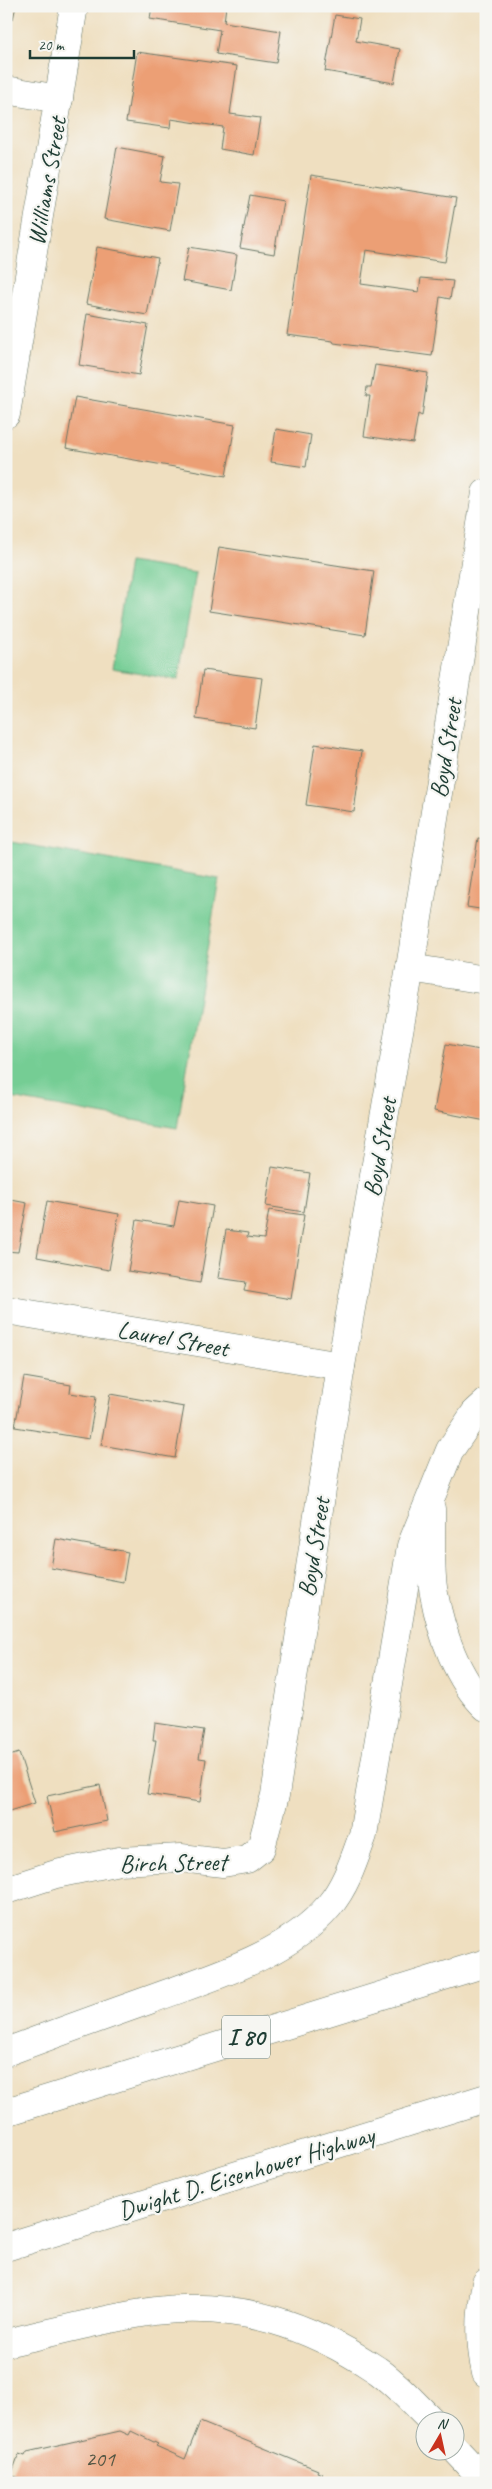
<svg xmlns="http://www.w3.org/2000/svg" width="492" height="2489" font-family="Caveat,sans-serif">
  <rect width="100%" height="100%" fill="#f6f6f2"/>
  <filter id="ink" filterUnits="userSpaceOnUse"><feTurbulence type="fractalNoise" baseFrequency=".02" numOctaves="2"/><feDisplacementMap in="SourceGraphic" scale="10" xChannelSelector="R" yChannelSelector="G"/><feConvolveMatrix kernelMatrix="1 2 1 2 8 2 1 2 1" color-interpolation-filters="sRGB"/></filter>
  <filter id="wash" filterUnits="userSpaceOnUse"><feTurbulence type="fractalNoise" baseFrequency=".0096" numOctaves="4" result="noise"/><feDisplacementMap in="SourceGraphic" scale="20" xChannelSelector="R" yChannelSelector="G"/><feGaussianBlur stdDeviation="1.12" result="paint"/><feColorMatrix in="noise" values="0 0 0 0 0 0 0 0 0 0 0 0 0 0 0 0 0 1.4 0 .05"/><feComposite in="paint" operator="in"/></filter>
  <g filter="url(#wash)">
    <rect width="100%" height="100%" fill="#efdfc0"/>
    <!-- green -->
    <g fill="#74cd94" stroke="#4a8564">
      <path d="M129,562L196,573L178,680L112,669Z"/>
      <path d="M6,841L219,879L177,1128L6,1097Z"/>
    </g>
    <g id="blocks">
      <!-- building -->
      <g fill="#ec9f74">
        <path d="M6,6H16L13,19L6,17Z"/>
        <path d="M152,6H226L224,22L281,31L276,63L216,54L220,30L150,19Z"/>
        <path d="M335,15L360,19L356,41L400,49L394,83L325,71Z"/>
        <path d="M137,52L237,66L230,114L260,118L254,155L220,149L223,127L171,119L170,128L126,122Z"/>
        <path d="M117,147L165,156L160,182L178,184L170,231L104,219Z"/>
        <path d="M311,175L456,198L445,262L366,250L361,284L419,292L421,278L453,281L450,299L440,297L432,356L334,343L333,341L287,335Z"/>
        <path d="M250,195L283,201L274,254L240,248Z"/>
        <path d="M97,247L158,258L147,315L86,304Z"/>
        <path d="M189,247L237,255L231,290L182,281Z"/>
        <path d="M87,314L148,325L139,375L79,365Z"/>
        <path d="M375,365L428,373L422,416L418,414L413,443L364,436L370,396H366L367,387H371Z"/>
        <path d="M75,397L235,425L226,476L66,448Z"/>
        <path d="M276,429L311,435L306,467L271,462Z"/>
        <path d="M219,547L374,571L365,635L209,611Z"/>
        <path d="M203,670L262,678L255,728L196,719Z"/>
        <path d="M315,744L362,751L354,812L306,805Z"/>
        <path d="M478,838L486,839V910L467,907Z"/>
        <path d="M446,1044L486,1051V1121L434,1111Z"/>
        <path d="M272,1167L310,1173L304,1212L266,1206Z"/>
        <path d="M6,1199L27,1203L18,1252L6,1251Z"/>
        <path d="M179,1200L213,1206L200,1283L128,1271L137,1220L174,1226Z"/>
        <path d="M47,1201L119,1214L109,1270L37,1257Z"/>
        <path d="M269,1210L304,1215L291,1299L244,1291L246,1282L218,1278L226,1230L248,1233L247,1237L264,1239Z"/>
        <path d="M24,1377L71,1385L70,1393L96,1397L89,1439L15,1427Z"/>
        <path d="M110,1394L184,1407L175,1458L101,1445Z"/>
        <path d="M56,1539L128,1552L123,1582L51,1568Z"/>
        <path d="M155,1723L204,1730L199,1758L206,1759L200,1802L147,1794L156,1740H153Z"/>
        <path d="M19,1753L35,1803L6,1812V1757Z"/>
        <path d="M100,1785L107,1821L55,1832L47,1796Z"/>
        <path d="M200,2422L318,2470L317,2472L322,2474L319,2483H32L11,2475L19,2454L25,2456L27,2452L120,2431L129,2435L131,2431L158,2444L156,2446L185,2459Z"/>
      </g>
    </g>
  </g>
  <g filter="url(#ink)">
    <use href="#blocks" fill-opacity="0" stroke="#687665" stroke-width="1"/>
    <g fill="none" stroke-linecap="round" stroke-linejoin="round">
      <defs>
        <g id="minor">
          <path d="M6,90L59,99"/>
          <path d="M6,414L74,6"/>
          <path d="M410,968L486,980"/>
          <path d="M6,1310L341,1366"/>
          <path d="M6,1890L56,1874L119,1861L181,1858L223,1863L247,1859L261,1848L275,1795L341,1366L410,968L486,493"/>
        </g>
        <g id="motorway">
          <path d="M431,1509C432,1537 429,1567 434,1594C441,1632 457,1679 486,1707"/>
          <path d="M6,2052C54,2034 101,2017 149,2000C208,1978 287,1956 329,1906C346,1886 354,1860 363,1835L411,1546L450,1450L475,1413L486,1403"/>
          <path d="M6,2112L486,1963"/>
          <path d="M6,2247L486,2098"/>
          <path d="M486,2283C480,2313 479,2343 486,2373"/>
          <path d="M6,2343C55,2332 105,2318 155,2311C239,2301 308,2324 377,2370C397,2384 415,2405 433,2422"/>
          <path d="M454,2448L486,2482"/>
        </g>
      </defs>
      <!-- minor casing -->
      <use href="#minor" stroke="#687665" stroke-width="29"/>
      <!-- motorway casing -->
      <use href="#motorway" stroke="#687665" stroke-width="29"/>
      <!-- minor -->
      <use href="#minor" stroke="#fff" stroke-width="28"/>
      <!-- motorway -->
      <use href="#motorway" stroke="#fff" stroke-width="28"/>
    </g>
  </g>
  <g text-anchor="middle" stroke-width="4.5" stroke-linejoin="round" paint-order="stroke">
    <!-- number labels -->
    <g font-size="22" fill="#525644">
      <text x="100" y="2466">201</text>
    </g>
    <!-- shield labels -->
    <rect fill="#f6f6f2" stroke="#60746d" stroke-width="1" x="222" y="2015.5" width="48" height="43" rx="4"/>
    <g font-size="24" font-weight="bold" fill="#1f3d34">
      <text x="246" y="2045">I 80</text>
    </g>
    <!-- street labels -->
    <g font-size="25" fill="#1f3d34" stroke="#f6f6f2">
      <text transform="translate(46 181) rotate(-80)" y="9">Williams Street</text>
      <text transform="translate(445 748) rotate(-81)" y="9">Boyd Street</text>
      <text transform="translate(379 1147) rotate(-80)" y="9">Boyd Street</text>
      <text transform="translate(173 1338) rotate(10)" y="9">Laurel Street</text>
      <text transform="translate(313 1547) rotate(-81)" y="9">Boyd Street</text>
      <text transform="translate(173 1862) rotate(-1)" y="9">Birch Street</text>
      <text transform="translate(246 2172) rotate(-17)" y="9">Dwight D. Eisenhower Highway</text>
    </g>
  </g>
  <!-- margin -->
  <rect width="492" height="2489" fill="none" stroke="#f6f6f2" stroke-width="25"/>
  <!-- north arrow -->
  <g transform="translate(440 2436) rotate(9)"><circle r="24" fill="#f6f6f2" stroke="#a0aca6"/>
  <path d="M0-4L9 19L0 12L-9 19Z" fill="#c8321e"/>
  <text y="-8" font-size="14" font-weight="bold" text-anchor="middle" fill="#1f3d34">N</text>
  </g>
  <!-- scale -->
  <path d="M30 50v8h104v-8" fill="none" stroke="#1f3d34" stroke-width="2.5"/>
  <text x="38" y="50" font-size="15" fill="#1f3d34" stroke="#f6f6f2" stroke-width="4" paint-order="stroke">20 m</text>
</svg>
